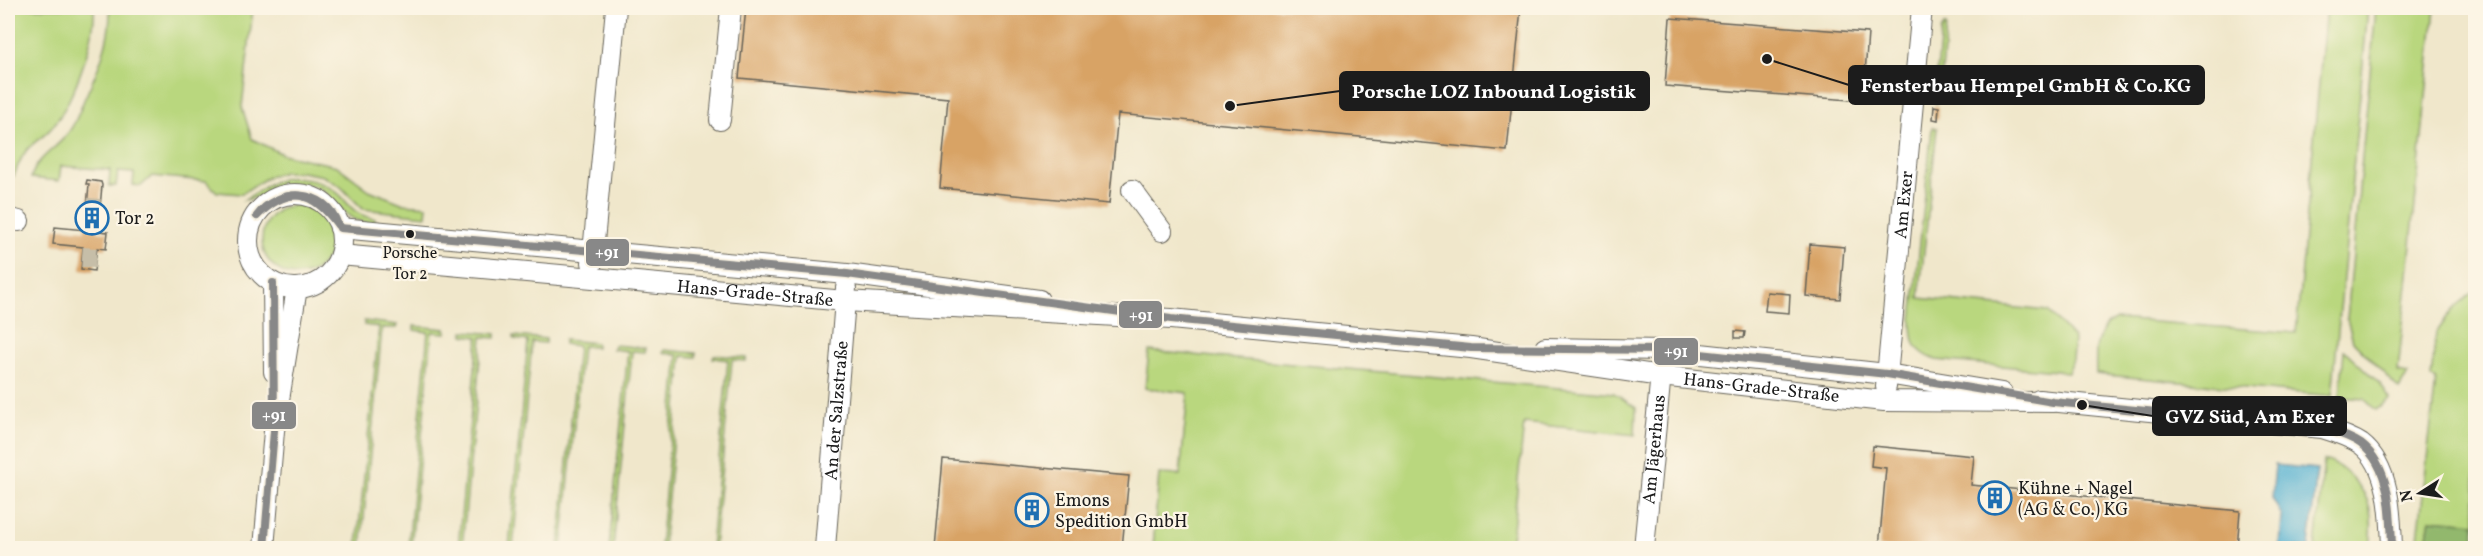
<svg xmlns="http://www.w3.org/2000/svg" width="2483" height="556" font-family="Vollkorn,serif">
  <rect width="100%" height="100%" fill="#fcf5e5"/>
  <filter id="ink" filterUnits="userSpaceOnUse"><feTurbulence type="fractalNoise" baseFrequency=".0167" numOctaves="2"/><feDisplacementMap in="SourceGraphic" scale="12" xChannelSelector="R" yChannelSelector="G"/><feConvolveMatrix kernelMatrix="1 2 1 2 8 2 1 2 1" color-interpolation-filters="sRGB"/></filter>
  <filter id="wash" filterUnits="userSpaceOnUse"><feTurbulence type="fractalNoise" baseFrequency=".008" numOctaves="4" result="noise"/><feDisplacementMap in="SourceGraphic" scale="24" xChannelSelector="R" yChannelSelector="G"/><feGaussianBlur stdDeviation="1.35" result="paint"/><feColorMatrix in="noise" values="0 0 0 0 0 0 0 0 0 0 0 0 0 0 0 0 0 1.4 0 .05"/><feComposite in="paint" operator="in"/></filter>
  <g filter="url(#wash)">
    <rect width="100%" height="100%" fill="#f0e7cb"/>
    <!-- green -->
    <g fill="#b9d77e" stroke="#6a7a4d" stroke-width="1.5">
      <path d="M8,8H94C96,39 73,101 53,126C46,136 34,141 26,151C20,159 17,168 14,176H8Z"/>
      <path d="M110,8H253L242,107L252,139L282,154L337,166L369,190L404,204L427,206L426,216L363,209L340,186L323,176L302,172H284L268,177L241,194L217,192L206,181L152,176L141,186L133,185L134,173L118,172L116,186H109L110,170L61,166L59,181L31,178C37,156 56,150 68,133C76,123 80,111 84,100C98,70 111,41 110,8Z"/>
      <path d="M2326,8H2368L2332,396L2096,374C2095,352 2094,330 2116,319L2296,333Z"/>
      <path d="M2376,8H2435L2398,372L2408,374L2399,389L2353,341L2347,319Z"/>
      <path d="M1944,26H1946L1940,93L1937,103L1934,102L1941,31Z"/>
      <path d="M1932,128H1937L1919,298L2048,311L2074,339L2072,359L2068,372L1936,360C1914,351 1912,343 1912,320Z"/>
      <path d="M285,178C306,177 324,181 340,195C353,209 354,214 375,219V225C367,223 359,222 352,218C331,204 330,184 298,184C278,184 263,199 244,200L271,183Z"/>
      <circle cx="297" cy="240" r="35"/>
      <path d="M2475,291V523L2430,519L2425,548H2417L2436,379L2431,378L2436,333L2455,307Z"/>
      <path d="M364,321L397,325L396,328H382L361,548H357L379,327L364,325Z"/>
      <path d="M414,326L446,329V333L432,332L411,548H408L428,332L414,330Z"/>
      <path d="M464,331L496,334V338L482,337L462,548H458L478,337L464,335Z"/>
      <path d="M514,336L546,339V343L532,342L513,548H509L528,341L514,339Z"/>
      <path d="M564,340L596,343V347L582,346L562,548H559L578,346L564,344Z"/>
      <path d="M614,345L646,348L645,352L632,351L613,548H609L628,351L613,349Z"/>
      <path d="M664,350L696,353V357L682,356L663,548H660L678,355L663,353Z"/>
      <path d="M2344,350L2380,384L2390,399L2376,410L2364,399L2340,397Z"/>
      <path d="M1149,351L1614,393L1636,408L1635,435L1524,423L1511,548H1153L1159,474L1180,475L1188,393L1145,388Z"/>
      <path d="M714,355L746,358V361L732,360L714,548H711L728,360L713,358Z"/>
      <path d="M2324,460C2336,463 2343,469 2352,478C2373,498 2373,521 2370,548H2315Z"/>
    </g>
    <!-- forest -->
    <path fill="#92b86d" stroke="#576a44" stroke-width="1.5" d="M2430,519L2475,523V548H2425Z"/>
    <!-- water -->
    <path fill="#54b1d2" stroke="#386677" stroke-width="1.5" d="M2275,465L2317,469L2309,548H2280L2282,516L2272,498Z"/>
    <g id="blocks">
      <!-- building -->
      <g fill="#d8a365">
        <path d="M746,8H1521L1507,151L1118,114L1109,204L940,188L948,98L739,78Z"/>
        <path d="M1670,18L1868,33L1863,101L1665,86Z"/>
        <path d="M1934,106L1939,107L1938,120L1933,119Z"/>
        <path d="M87,180L101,182L102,185L98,231L108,232L106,249L97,248L94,271L81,269L83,247L53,244L55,227L85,230L89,184H86Z"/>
        <path d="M1810,244L1844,247L1840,299L1806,296Z"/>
        <path d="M1767,292L1790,294L1789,313L1765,311Z"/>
        <path d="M1735,331L1745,332L1744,338H1735Z"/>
        <path d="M1873,446L1974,456L1971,485L2240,511L2237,548H1879L1886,468L1871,466Z"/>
        <path d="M943,459L1129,476L1122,548H935Z"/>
        <path d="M903,544L932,547V548H902Z"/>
      </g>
    </g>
  </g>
  <g filter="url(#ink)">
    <use href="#blocks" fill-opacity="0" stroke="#666359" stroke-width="1.5"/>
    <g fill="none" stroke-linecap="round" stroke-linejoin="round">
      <!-- minor-tunnel -->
      <g stroke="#c6bea8" stroke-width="20" stroke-dasharray="20 10" stroke-linecap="butt">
        <path d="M87,208L100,209"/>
        <path d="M82,257L96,258"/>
      </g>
      <defs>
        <g id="minor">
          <path d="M720,120L731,8"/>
          <path d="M1132,190L1162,231"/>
          <circle cx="295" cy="241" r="47"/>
          <path d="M8,218L19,221"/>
          <path d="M340,228L847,274L1039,300"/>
          <path id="s1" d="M340,255L845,301L1171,319L1471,348L1661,376L1884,401L2053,402"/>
          <path d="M592,263L616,8"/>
          <path d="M273,283L274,372"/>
          <path d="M1545,348L1663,350L1887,374L2002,393"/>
          <path id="s2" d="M1886,387L1922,8"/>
          <path d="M2039,400L2322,428C2335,432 2349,436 2361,444C2390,466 2391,516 2392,548"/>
          <path d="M264,548L274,431L297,288"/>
          <path id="s3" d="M825,548L846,288"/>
          <path id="s4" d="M1644,548L1662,363"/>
        </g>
      </defs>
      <!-- minor casing -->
      <use href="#minor" stroke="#666359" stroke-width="22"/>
      <!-- minor -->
      <use href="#minor" stroke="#fff" stroke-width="20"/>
      <defs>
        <g id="bus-1">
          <path d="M257,216C277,187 326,187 338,225"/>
          <path d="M257,216C289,185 312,190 338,225"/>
          <path d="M340,228L847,274L1171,319L1471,348L1663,350L1887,374L2053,402L2322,428C2335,432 2350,436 2361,444C2391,467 2391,514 2392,548"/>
          <path d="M264,548L274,431L273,283"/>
        </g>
      </defs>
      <!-- bus-1 casing -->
      <use href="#bus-1" stroke="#fcf5e5" stroke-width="12"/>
      <!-- bus-1 -->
      <use href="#bus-1" stroke="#888" stroke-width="8"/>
    </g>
  </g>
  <!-- icons -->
  <defs>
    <symbol id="building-ring" viewBox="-11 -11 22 22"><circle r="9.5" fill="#fcf5e5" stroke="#1f6fb2" stroke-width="1.5"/><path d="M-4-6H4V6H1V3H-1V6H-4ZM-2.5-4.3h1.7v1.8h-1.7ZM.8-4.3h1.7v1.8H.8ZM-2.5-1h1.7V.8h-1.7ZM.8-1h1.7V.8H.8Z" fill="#1f6fb2"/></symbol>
  </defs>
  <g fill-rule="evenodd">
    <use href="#building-ring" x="73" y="199" width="38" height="38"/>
    <use href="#building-ring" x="1976" y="479" width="38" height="38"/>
    <use href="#building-ring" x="1013" y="491" width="38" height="38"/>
  </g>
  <!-- markers -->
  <circle fill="#1c1c1c" stroke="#fcf5e5" stroke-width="2" cx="410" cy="234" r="5"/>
  <g text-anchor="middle" stroke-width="4.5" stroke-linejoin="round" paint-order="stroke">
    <!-- bus labels -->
    <g font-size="16" fill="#1c1c1c" stroke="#fcf5e5">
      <text x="410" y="258">Porsche<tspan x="410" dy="21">Tor 2</tspan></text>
    </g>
    <!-- street labels -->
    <g font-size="18" fill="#1c1c1c" stroke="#fcf5e5">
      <text dy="6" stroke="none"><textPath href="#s2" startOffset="183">Am Exer</textPath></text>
      <text dy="6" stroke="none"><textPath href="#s1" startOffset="417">Hans-Grade-Straße</textPath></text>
      <text dy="6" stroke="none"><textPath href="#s1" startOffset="1428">Hans-Grade-Straße</textPath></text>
      <text dy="6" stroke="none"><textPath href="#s3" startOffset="138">An der Salzstraße</textPath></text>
      <text dy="6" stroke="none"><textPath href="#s4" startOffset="99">Am Jägerhaus</textPath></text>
    </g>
    <!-- poi labels -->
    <g font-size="18" fill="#1c1c1c" stroke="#fcf5e5" text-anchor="start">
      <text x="115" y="224">Tor 2</text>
      <text x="2018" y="494">Kühne + Nagel<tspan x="2018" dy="21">(AG &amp; Co.) KG</tspan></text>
      <text x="1055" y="506">Emons<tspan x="1055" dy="21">Spedition GmbH</tspan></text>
    </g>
  </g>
  <!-- callouts -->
  <path fill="none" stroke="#1c1c1c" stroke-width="2" d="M1767 59L1849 85M1230 106L1340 91M2082 405L2153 416"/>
  <g fill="#1c1c1c" stroke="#fcf5e5" stroke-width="2">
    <circle cx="1767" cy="59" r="6"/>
    <circle cx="1230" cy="106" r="6"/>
    <circle cx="2082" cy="405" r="6"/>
  </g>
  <g fill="#1c1c1c" stroke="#1c1c1c" stroke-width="2">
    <rect x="1849" y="66" width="355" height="38" rx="6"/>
    <rect x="1340" y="72" width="309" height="38" rx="6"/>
    <rect x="2153" y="397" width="193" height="38" rx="6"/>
  </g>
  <g font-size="20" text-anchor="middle" font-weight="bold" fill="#fff">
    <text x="2026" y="92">Fensterbau Hempel GmbH &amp; Co.KG</text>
    <text x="1494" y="98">Porsche LOZ Inbound Logistik</text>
    <text x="2250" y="423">GVZ Süd, Am Exer</text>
  </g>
  <g stroke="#fcf5e5" stroke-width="2">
    <rect x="585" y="238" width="45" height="29" rx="6" fill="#888"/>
    <rect x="1118" y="300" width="45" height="29" rx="6" fill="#888"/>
    <rect x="1653" y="337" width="46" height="29" rx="6" fill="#888"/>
    <rect x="251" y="401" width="46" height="29" rx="6" fill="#888"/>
  </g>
  <g font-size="16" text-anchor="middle" font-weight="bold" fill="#fff">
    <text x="607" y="258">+91</text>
    <text x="1141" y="321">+91</text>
    <text x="1676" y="357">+91</text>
    <text x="274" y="421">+91</text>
  </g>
  <!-- margin -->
  <rect width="2483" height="556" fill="none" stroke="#fcf5e5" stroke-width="30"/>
  <!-- north arrow -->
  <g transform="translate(2420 493) rotate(258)" stroke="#fcf5e5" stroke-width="4.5" paint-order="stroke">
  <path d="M0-4.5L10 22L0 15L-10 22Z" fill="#1c1c1c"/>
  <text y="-9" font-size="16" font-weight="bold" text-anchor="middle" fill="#1c1c1c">N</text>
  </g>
</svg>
